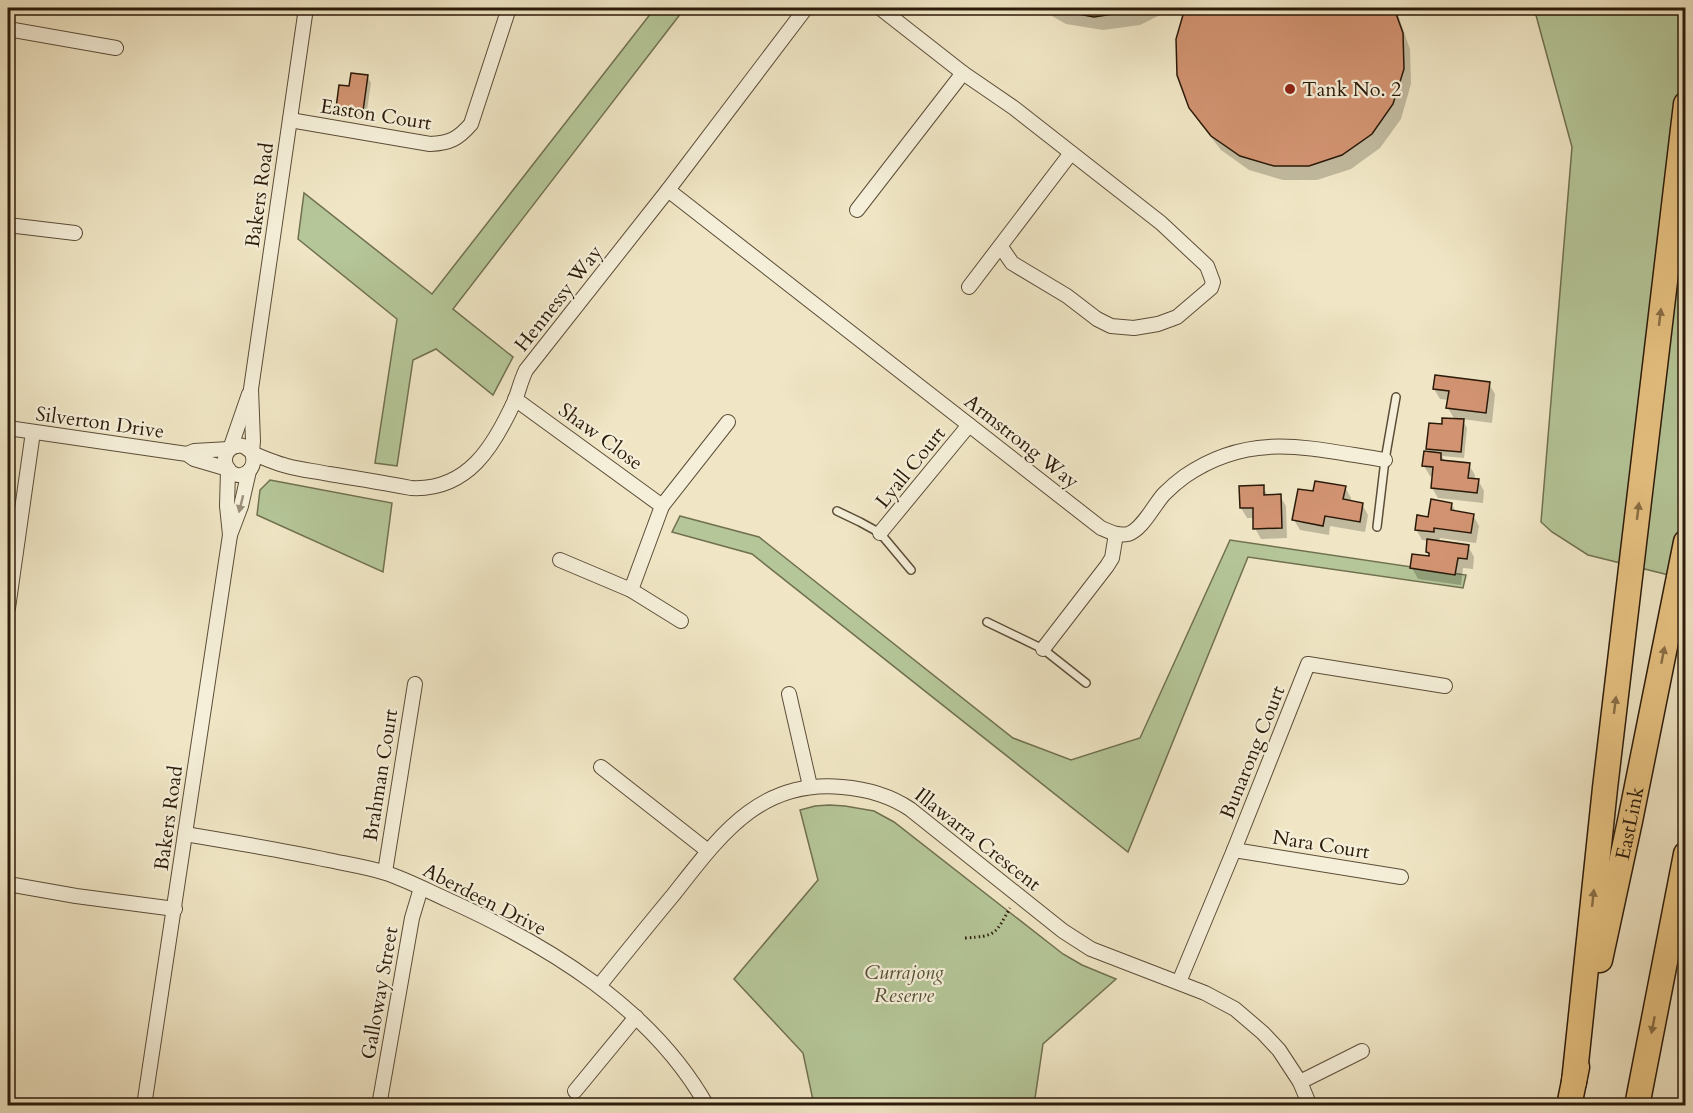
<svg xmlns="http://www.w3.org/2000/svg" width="1693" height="1113" font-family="Cardo,serif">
  <rect width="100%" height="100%" fill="#f0e6c5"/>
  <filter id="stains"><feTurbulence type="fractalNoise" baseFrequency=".00333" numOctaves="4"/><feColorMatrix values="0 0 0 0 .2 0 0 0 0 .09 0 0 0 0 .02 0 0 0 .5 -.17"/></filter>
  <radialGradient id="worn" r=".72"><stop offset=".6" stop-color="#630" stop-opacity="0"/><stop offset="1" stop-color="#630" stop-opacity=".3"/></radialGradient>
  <!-- green -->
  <g fill="#b5c698" stroke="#707050" stroke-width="1.5">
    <path d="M655,8H685L453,309L513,357L493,395L436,349L413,360L397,466L375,463L397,319L298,239L304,193L432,294Z"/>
    <path d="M1534,8H1685V579L1588,555L1552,532L1541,522L1572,147Z"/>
    <path d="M270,480L392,503L383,572L257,515L260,490Z"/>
    <path d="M680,516L759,537L1013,738L1071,760L1140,738L1230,540L1466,575L1463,588L1248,557L1128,852L752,554L672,532Z"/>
    <path d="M829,805L845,806L874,811L894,822L1063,954L1082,965L1116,979L1043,1044L1034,1105H814L803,1053L734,979L818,880L800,810L815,806Z"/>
  </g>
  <!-- shadow -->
  <g fill="#0003">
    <path d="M1038,8H1174L1140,25L1103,30L1066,24Z"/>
    <path d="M1187,8H1394L1398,15L1410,49L1411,84L1401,119L1380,148L1351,169L1317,180H1283L1249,170L1221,150L1199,122L1190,107L1178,40Z"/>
    <path d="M367,76L371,83L366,117L342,114L338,107Z"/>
    <path d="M1489,384L1495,394L1492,423L1462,419L1467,428L1464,458L1442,456L1445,462L1469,465L1475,475L1474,480H1478L1484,491L1483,503L1438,498L1432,488L1434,477L1430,476L1424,466L1430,453L1428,449L1443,426L1455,420L1448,408L1449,400L1440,399L1434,389Z"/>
    <path d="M1263,487L1268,496H1280L1286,506L1287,538L1261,539L1255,528L1254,518H1247L1241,508Z"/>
    <path d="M1345,487L1351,498L1350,502L1362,504L1368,515L1365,532L1330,526L1329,535L1300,530L1294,520L1314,493Z"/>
    <path d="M1451,504L1457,513L1473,515L1479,526L1476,543L1440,538L1439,542L1468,546L1474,557L1473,569L1463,568L1461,585L1418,579L1412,568L1430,558L1427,552L1429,541L1422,540L1416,529L1430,518Z"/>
  </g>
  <!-- building -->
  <g fill="#d19371" stroke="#2b1a09" stroke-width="1.5">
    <path d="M1053,8H1139L1132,11L1094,17L1057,10Z"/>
    <path d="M1185,8H1394L1403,33L1404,69L1393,104L1372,134L1342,155L1309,166H1274L1240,156L1211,136L1189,108L1177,75L1176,39Z"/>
    <path d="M351,73L368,75L363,111L336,108L339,85L349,86Z"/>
    <path d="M1435,375L1490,382L1486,413L1446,408L1449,391L1433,389Z"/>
    <path d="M1442,418L1464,419L1461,452L1426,449L1429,423L1442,424Z"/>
    <path d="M1424,451L1441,453V460L1470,463L1468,478L1479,479L1477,493L1431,488L1433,467L1422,466Z"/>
    <path d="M1315,481L1346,486L1343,499L1363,503L1360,522L1325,516L1323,526L1292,520L1298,489L1313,491Z"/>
    <path d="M1264,485V495L1281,494L1282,528L1253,529V508H1240L1239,486Z"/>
    <path d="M1431,499L1452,503L1451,510L1474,514L1471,533L1434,528V532L1415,530L1417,515L1428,517Z"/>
    <path d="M1427,539L1469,545L1467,559L1458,558L1455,575L1410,568L1412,554L1429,556V553L1426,552Z"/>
  </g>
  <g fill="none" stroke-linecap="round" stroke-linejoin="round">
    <defs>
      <g id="lane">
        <path d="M837,511L860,522L880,533L911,570"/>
        <path d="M1377,527L1385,460L1396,397"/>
        <path d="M987,622L1043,649L1086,683"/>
      </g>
      <g id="street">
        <path d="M880,8L963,73L1014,108L1161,223L1207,266L1213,282L1211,288L1177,317L1158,324L1134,328L1111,326L1097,319L1067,296L1012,263L1001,247"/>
        <path d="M8,29L116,48"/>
        <path d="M290,120L430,144C450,143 458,139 471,124L509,8"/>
        <path d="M668,190L1101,528C1110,532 1118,536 1128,534C1142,530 1154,505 1164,494C1170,488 1178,481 1185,476C1252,430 1311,449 1385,460"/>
        <path d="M857,210L963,73"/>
        <path d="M8,225L75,233"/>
        <path d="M969,287L1071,153"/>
        <path d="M515,399L662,506L631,590"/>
        <path d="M8,428L187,454L194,459L228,469"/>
        <path d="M230,449L249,394"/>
        <path d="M252,452L253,441L251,389L306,8"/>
        <path d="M252,453C259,472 236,484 227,467C222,459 227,447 237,446C244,444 247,449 253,453C260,457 279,464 287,466C301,470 315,471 329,474C356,478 384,483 411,488C468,491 494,446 515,400C519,390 521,380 526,370L668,190L806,8"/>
        <path d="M187,454L194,451L229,449"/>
        <path d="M228,470L227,506L230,535"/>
        <path d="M662,506L728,422"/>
        <path d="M880,533L969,425"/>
        <path d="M560,560L631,590L681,621"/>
        <path d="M8,608L33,432"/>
        <path d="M1043,649L1107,566L1112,558L1116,534"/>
        <path d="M789,694L810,786"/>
        <path d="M601,767L708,851"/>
        <path d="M185,834C233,842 281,850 328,860C347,864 367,867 386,873C407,880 428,891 448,900C548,945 652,1008 707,1106"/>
        <path d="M1234,850L1401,877"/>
        <path d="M385,872L415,684"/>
        <path d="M8,884L76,896L175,909"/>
        <path d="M1179,982L1234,850L1308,664L1445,686"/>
        <path d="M599,986C624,955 649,924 674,894C719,837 759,779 842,787C867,789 889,795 910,809L1063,931L1091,949L1205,993L1235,1009L1263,1033L1279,1050L1300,1082L1310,1106"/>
        <path d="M1300,1082L1362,1051"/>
        <path d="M575,1091L636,1017"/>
        <path d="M144,1106L230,535L241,506L249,471"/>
        <path d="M379,1106L412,918L421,888"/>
      </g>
      <g id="highway">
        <path id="s1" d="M1600,960L1630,821L1686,542"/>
        <path d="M1574,1082L1605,788L1686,104"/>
        <path d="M1569,1106L1577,1067"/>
        <path d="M1637,1106L1686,854"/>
      </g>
    </defs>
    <!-- lane casing -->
    <use href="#lane" stroke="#5c4d38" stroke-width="10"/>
    <!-- street casing -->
    <use href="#street" stroke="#5c4d38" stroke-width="16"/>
    <!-- highway casing -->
    <use href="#highway" stroke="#2b1a09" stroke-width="27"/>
    <!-- path -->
    <path stroke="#2b1a09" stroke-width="3" stroke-dasharray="1.5 3" stroke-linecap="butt" d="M965,938C997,936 995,934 1010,908"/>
    <!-- lane -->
    <use href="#lane" stroke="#f5efd9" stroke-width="7"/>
    <!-- street -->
    <use href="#street" stroke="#f5efd9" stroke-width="14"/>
    <!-- highway -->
    <use href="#highway" stroke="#e8c382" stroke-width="24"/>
  </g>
  <!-- one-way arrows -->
  <defs><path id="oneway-solid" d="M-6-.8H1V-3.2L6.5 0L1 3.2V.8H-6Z" transform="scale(1.5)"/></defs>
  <g fill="#8a6e46">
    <use href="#oneway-solid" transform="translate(1660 317) rotate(-83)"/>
    <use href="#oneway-solid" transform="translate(1638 511) rotate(-83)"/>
    <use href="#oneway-solid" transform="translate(1663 655) rotate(-79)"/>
    <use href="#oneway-solid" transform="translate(1615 705) rotate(-83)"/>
    <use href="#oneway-solid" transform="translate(1593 898) rotate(-84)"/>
    <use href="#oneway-solid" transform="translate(1653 1025) rotate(101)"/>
  </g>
  <use fill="#9a8f7b" href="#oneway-solid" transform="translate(241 504) rotate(104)"/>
  <!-- markers -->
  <circle fill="#8f2418" stroke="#f5efd9" stroke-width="2" cx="1290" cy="89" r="6"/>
  <g text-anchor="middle" stroke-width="4.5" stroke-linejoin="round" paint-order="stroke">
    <!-- poi labels -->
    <g font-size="20" fill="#2b1a09" stroke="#f5efd9" text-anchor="start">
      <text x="1302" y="96">Tank No. 2</text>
    </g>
    <!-- street labels -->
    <g font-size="20" fill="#2b1a09" stroke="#f5efd9">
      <text transform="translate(376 114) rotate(9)" y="7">Easton Court</text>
      <text transform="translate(259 195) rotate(-82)" y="7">Bakers Road</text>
      <text transform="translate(558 298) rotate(-52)" y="7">Hennessy Way</text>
      <text transform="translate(100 422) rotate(8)" y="7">Silverton Drive</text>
      <text transform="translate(601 436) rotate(36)" y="7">Shaw Close</text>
      <text transform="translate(1022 441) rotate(38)" y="7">Armstrong Way</text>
      <text transform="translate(910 467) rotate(-51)" y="7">Lyall Court</text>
      <text transform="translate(1252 752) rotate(-68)" y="7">Bunarong Court</text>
      <text transform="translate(380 775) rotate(-81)" y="7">Brahman Court</text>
      <text transform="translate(168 818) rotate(-82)" y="7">Bakers Road</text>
      <text dy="7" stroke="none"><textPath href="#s1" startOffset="140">EastLink</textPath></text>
      <text transform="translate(978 839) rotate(38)" y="7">Illawarra Crescent</text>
      <text transform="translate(1321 844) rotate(9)" y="7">Nara Court</text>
      <text transform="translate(485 899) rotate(27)" y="7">Aberdeen Drive</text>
      <text transform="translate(379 993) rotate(-80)" y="7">Galloway Street</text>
    </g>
    <!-- park labels -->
    <g font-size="20" font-style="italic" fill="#544e34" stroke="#f5efd9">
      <text x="904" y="979">Currajong<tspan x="904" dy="23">Reserve</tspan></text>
    </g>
  </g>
  <!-- margin -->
  <rect width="1693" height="1113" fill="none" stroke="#f0e6c5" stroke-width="30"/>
  <rect x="9" y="9" width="1675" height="1095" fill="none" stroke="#2b1a09" stroke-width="3"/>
  <rect x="15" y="15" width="1663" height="1083" fill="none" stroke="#2b1a09" stroke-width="1.5"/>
  <rect width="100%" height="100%" filter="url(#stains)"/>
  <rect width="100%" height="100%" fill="url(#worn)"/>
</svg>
